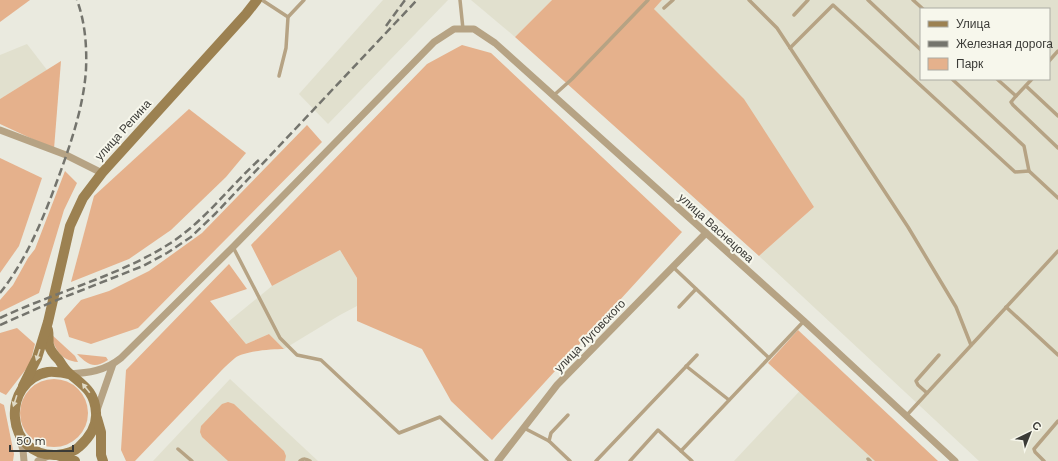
<svg xmlns="http://www.w3.org/2000/svg" width="1058" height="461" font-family="'DM Sans',sans-serif">
  <rect width="100%" height="100%" fill="#eaeadf"/>
  <!-- built -->
  <g fill="#e1e0ce" fill-rule="evenodd">
    <path d="M383,0H448L328,124L299,94Z"/>
    <path d="M471,0H552L515,37Z"/>
    <path d="M662,0H1058V461H979L759,256L814,207L654,9ZM921,9H1049V79H921Z"/>
    <path d="M27,44L47,70L0,99V55Z"/>
    <path d="M340,250L357,278V306L340,315L284,349L269,334L246,344L228,322L272,286Z"/>
    <path d="M230,379L318,461H153Z"/>
    <path d="M809,381L894,461H734Z"/>
  </g>
  <!-- green -->
  <g fill="#e5b18c">
    <path d="M0,0H30L0,22Z"/>
    <path d="M552,0H662L654,9L744,99L814,207L759,256L515,37Z"/>
    <path d="M462,45L491,53L682,232L492,440L451,401L422,349L357,321V278L340,250L272,286L251,245L427,64Z"/>
    <path d="M61,61L54,149L0,124V99Z"/>
    <path d="M189,109L246,153L226,177L171,230L129,259L71,282L94,196Z"/>
    <path d="M307,125L322,142L138,328L91,344L69,337L64,319L81,300L109,291L149,271L202,233Z"/>
    <path d="M0,158L42,178L19,246L0,273Z"/>
    <path d="M65,171L77,183L64,210L39,293L0,312V300L13,285L28,258L35,249Z"/>
    <path d="M229,264L247,289L210,301L246,344L269,334L284,349C272,349 244,351 235,358C230,362 225,367 221,371L135,461H126L121,450L126,370Z"/>
    <path d="M17,328L35,344L30,364L6,395L0,392V333Z"/>
    <path d="M798,330L938,461H875L768,363Z"/>
    <path d="M51,334L75,356L78,362C61,361 54,348 51,334Z"/>
    <path d="M77,354L106,357L108,360C94,369 88,365 77,354Z"/>
    <circle cx="54" cy="413" r="34"/>
    <path d="M228,402L234,404L284,451L286,456L285,461H228L202,437L200,432L201,426L222,404Z"/>
    <path d="M0,403L4,405L14,454L13,461H0Z"/>
  </g>
  <g fill="none" stroke-linecap="round" stroke-linejoin="round">
    <!-- lane -->
    <g stroke="#b6a384" stroke-width="3.5">
      <path d="M262,0L288,17L304,0"/>
      <path d="M460,0L463,29"/>
      <path d="M749,0L777,28L908,227L956,307L971,345"/>
      <path d="M868,0L921,50"/>
      <path d="M913,0L923,9"/>
      <path d="M664,8L673,0"/>
      <path d="M794,15L808,0"/>
      <path d="M790,48L833,5L1015,172L1029,171"/>
      <path d="M1049,61L1058,51"/>
      <path d="M279,76L286,48L288,17"/>
      <path d="M952,79L1024,146L1029,171L1058,198"/>
      <path d="M997,79L1016,96L1032,79"/>
      <path d="M1026,86L1058,116"/>
      <path d="M553,96L572,79L648,0"/>
      <path d="M1016,96L1011,102L1013,105L1058,148"/>
      <path d="M233,247L280,338L297,355L321,360L399,433L440,417L487,461"/>
      <path d="M673,267L769,358"/>
      <path d="M679,307L696,289"/>
      <path d="M1006,307L1058,355"/>
      <path d="M686,366L729,400"/>
      <path d="M927,393L918,385L916,381L939,355"/>
      <path d="M906,416L1058,251"/>
      <path d="M524,428L549,441L570,461"/>
      <path d="M549,441L551,433L568,415"/>
      <path d="M178,449L192,461"/>
      <path d="M681,451L804,321"/>
      <path d="M868,459L870,461"/>
      <path d="M300,461C304,458 306,459 310,461"/>
      <path d="M596,461L697,355"/>
      <path d="M630,461L658,430L692,461"/>
      <path d="M1044,461L1035,452L1034,449L1058,421"/>
    </g>
    <!-- street -->
    <g stroke="#b6a384" stroke-width="7">
      <path d="M0,130L66,155L102,173"/>
      <path d="M69,374C88,373 105,371 121,358L233,247L434,42L454,29H474L495,43L804,321L955,461"/>
      <path d="M96,413L113,364"/>
      <path d="M19,437L23,450L24,461"/>
      <path d="M38,461L50,455"/>
      <path d="M498,461L557,385L706,233"/>
    </g>
    <!-- secondary -->
    <g stroke="#9c8151" stroke-width="10">
      <path d="M48,330C49,335 48,341 49,345C50,350 55,356 59,360C62,365 66,371 70,374C84,386 95,392 96,413C97,426 89,438 79,447C74,452 65,454 57,455C5,458 0,381 48,372C55,371 63,373 69,374"/>
      <path d="M23,386L37,358L48,322L70,226L83,198L102,173L246,14L257,0"/>
      <path d="M97,418L101,432V455L103,461"/>
      <path d="M57,455L75,461"/>
    </g>
    <!-- rail -->
    <g stroke="#74746d" stroke-width="2.5" stroke-dasharray="8 4" stroke-linecap="butt">
      <path d="M386,26L405,0"/>
      <path d="M0,293C28,258 45,214 60,173C72,140 84,104 86,69C87,46 85,22 77,0"/>
      <path d="M0,318C55,292 119,276 169,244C205,221 229,187 260,159"/>
      <path d="M0,325L52,302L143,266L167,253L191,237L216,213L417,0"/>
    </g>
  </g>
  <!-- one-way arrows -->
  <defs><path id="oneway-solid" d="M-6-.8H1V-3.2L6.5 0L1 3.2V.8H-6Z"/></defs>
  <g fill="#e0dac5">
    <use href="#oneway-solid" transform="translate(38 355) rotate(108)"/>
    <use href="#oneway-solid" transform="translate(86 388) rotate(-129)"/>
    <use href="#oneway-solid" transform="translate(15 401) rotate(108)"/>
  </g>
  <g text-anchor="middle" stroke-width="4" stroke-linejoin="round" paint-order="stroke">
    <!-- street labels -->
    <g font-size="12" fill="#3b3b37" stroke="#f7f7ec">
      <text transform="translate(123 130) rotate(-48)" y="4">улица Репина</text>
      <text transform="translate(716 228) rotate(42)" y="4">улица Васнецова</text>
      <text transform="translate(590 336) rotate(-46)" y="4">улица Луговского</text>
    </g>
  </g>
  <!-- legend -->
  <rect x="920" y="8" width="130" height="72" fill="#f7f7ec" stroke="#acaca4"/>
  <rect x="928" y="21" width="20" height="6" fill="#9c8151" stroke="#acaca4"/>
  <text x="956" y="28" font-size="12" fill="#3b3b37">Улица</text>
  <rect x="928" y="41" width="20" height="6" fill="#74746d" stroke="#acaca4"/>
  <text x="956" y="48" font-size="12" fill="#3b3b37">Железная дорога</text>
  <rect x="928" y="58" width="20" height="12" fill="#e5b18c" stroke="#acaca4"/>
  <text x="956" y="68" font-size="12" fill="#3b3b37">Парк</text>
  <!-- north arrow -->
  <g transform="translate(1030 433) rotate(43)" stroke="#f7f7ec" stroke-width="3" paint-order="stroke">
  <path d="M0-3L7 15L0 10L-7 15Z" fill="#3b3b37"/>
  <text y="-6" font-size="11" font-weight="bold" text-anchor="middle" fill="#3b3b37">С</text>
  </g>
  <!-- scale -->
  <path d="M10 445v6h63v-6" fill="none" stroke="#3b3b37" stroke-width="2"/>
  <text x="16" y="445" font-size="12" fill="#3b3b37" stroke="#f7f7ec" stroke-width="3" paint-order="stroke">50 m</text>
</svg>
